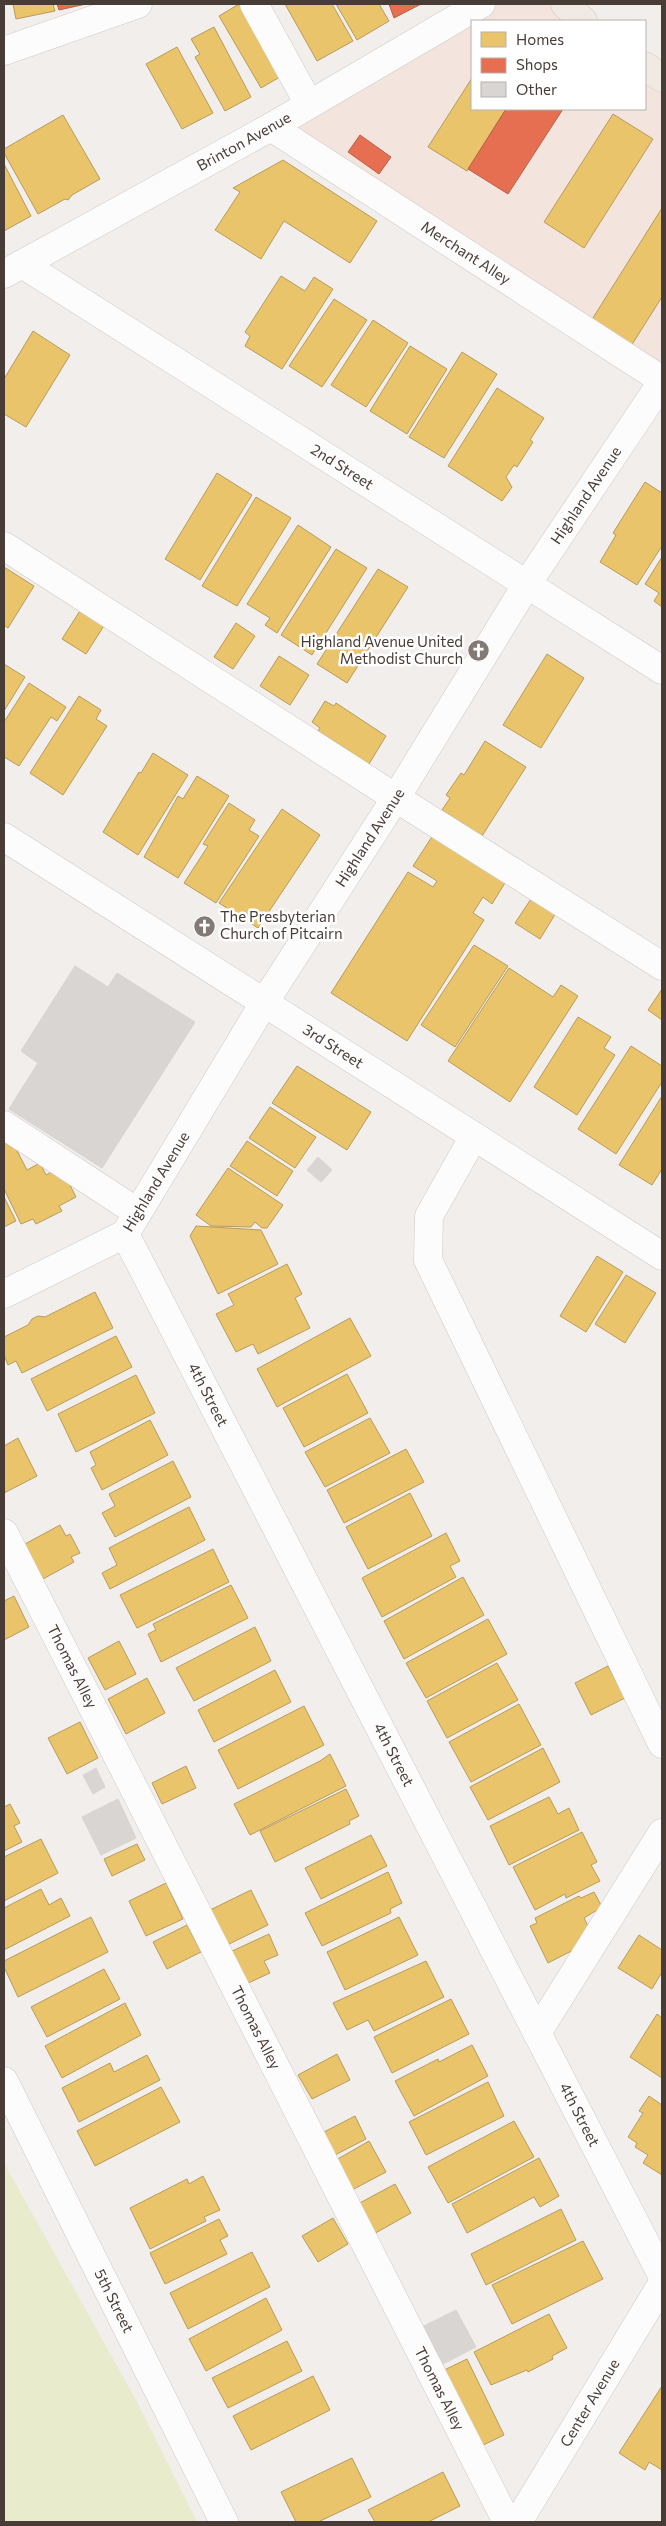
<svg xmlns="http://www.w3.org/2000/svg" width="666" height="2526" font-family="Commissioner,sans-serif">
  <rect width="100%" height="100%" fill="#f1eeeb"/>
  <!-- commercial -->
  <path fill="#f3e5de" d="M481,4H565L583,21H472V109H645V66L662,78V380L271,127Z"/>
  <!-- green -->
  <path fill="#e8ebcc" d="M4,2163L138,2404L197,2522H4Z"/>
  <!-- homes -->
  <g fill="#e9c46a" stroke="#b99b5b">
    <path d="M13,4H53L55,11L16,19Z"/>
    <path d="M239,4L285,74L261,88L219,16Z"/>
    <path d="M285,4H332L353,41L317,61Z"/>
    <path d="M336,4H379L389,21L357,40Z"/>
    <path d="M214,27L251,97L225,111L195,57L200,54L191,39Z"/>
    <path d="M177,47L213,113L182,129L146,64Z"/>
    <path d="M472,78V109H506L467,171L428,147Z"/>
    <path d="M613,114L653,139L584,248L544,222Z"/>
    <path d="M63,115L100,179L72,195L68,200L65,199L38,214L4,153V149Z"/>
    <path d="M283,160L377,221L350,263L284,221L261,259L215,230L240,192L233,188Z"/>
    <path d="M4,164L31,216L4,231Z"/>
    <path d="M662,208V297L631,346L591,321Z"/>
    <path d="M281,276L305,291L314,277L333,289L282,369L245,346L250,336L245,332Z"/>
    <path d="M334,299L367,320L322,387L289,366Z"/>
    <path d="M373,320L408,343L366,407L331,385Z"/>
    <path d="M33,331L70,355L26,427L4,414V379Z"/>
    <path d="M410,346L447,369L407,434L370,411Z"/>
    <path d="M462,352L497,374L444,458L409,437Z"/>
    <path d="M497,388L544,418L530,440L533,442L517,467L514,465L506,477L512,487L502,501L448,466Z"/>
    <path d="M217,473L252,495L200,580L165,559Z"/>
    <path d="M645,482L662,493V546L637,585L600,562L616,535L613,533Z"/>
    <path d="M256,497L291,518L237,606L202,586Z"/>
    <path d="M298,525L331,547L277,633L265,625L270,618L247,604Z"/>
    <path d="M336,549L367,568L312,655L281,635Z"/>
    <path d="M662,557V607L654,601L659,593L645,584Z"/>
    <path d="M4,567L34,586L8,628L4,625Z"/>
    <path d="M378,569L408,587L347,683L317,664Z"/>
    <path d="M83,606L107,621L86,654L62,639Z"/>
    <path d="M236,623L255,636L233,669L214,657Z"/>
    <path d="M547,654L584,678L541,748L503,725Z"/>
    <path d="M279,656L309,675L290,705L260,686Z"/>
    <path d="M4,664L25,677L4,711Z"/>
    <path d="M29,683L66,707L57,721L51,717L19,766L4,757V722Z"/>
    <path d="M79,696L101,710L96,719L107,726L63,795L30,773Z"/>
    <path d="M325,701L334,706L336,703L386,736L369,764L318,731L320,728L312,722Z"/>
    <path d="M485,741L526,767L482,836L442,810L450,798L446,795L461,773L464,775Z"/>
    <path d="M153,753L188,775L138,855L103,832L139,772L141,773Z"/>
    <path d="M197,776L229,796L178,878L144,857L178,796L183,799Z"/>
    <path d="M229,803L255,820L249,830L259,836L216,903L184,883L208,846L203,844Z"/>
    <path d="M282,809L320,835L258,928L219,903Z"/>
    <path d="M435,832L508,878L492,904L483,897L473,913L484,920L407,1041L331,993L408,872L433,887L437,881L413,866Z"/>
    <path d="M535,893L559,908L540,939L515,923Z"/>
    <path d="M474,945L508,966L455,1047L421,1025Z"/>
    <path d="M509,968L553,997L561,985L578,996L510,1102L448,1061Z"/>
    <path d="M662,989V1020L648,1010Z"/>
    <path d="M578,1017L611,1037L604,1048L615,1055L577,1115L534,1087Z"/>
    <path d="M631,1046L662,1066V1082L616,1154L578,1129Z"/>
    <path d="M297,1066L371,1112L347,1150L272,1103Z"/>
    <path d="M662,1096V1169L652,1185L619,1165Z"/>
    <path d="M270,1107L316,1137L295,1168L249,1138Z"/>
    <path d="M4,1137L8,1145L13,1143L27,1170L40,1163L46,1175L61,1167L76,1197L59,1206L62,1211L36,1224L33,1219L21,1224L4,1189Z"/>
    <path d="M247,1141L293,1171L277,1196L230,1166Z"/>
    <path d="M228,1168L283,1205L267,1228H262L255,1222L251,1227L211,1226L196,1215Z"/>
    <path d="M4,1197L16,1221L4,1227Z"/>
    <path d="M196,1226L261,1230L278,1264L218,1294L190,1236Z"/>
    <path d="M597,1256L623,1272L586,1332L560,1316Z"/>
    <path d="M287,1264L302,1294L295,1298L310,1328L258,1354L253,1344L236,1352L216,1314L234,1305L228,1294Z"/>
    <path d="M626,1275L656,1293L625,1343L595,1324Z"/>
    <path d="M95,1292L113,1328L22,1373L16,1361L8,1365L4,1355V1337L28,1325L32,1319L38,1316L45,1317Z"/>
    <path d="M350,1318L371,1356L277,1407L257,1369Z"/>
    <path d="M116,1336L132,1367L47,1411L31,1379Z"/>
    <path d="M347,1374L368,1413L304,1447L283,1408Z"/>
    <path d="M136,1375L155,1413L76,1452L58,1414Z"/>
    <path d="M370,1418L390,1453L325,1487L305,1452Z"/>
    <path d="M150,1420L168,1455L102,1490L91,1468L96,1465L90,1452Z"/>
    <path d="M18,1438L37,1476L4,1493V1446Z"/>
    <path d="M406,1449L424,1482L344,1523L327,1490Z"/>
    <path d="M173,1461L191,1497L115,1537L102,1513L115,1506L109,1494Z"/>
    <path d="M410,1493L432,1536L368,1569L346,1527Z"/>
    <path d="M189,1507L205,1540L110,1589L102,1573L117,1565L109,1548Z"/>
    <path d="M60,1525L66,1536L70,1534L80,1553L71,1557L74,1562L43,1579L25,1544Z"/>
    <path d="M446,1533L460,1561L450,1566L456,1577L382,1617L362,1578Z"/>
    <path d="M213,1549L229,1582L137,1628L120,1595Z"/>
    <path d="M463,1577L484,1615L404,1659L384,1621Z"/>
    <path d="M231,1585L248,1618L161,1662L148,1634L156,1630L153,1624Z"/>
    <path d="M14,1596L29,1627L4,1640V1601Z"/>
    <path d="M488,1619L507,1654L426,1698L406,1663Z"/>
    <path d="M255,1627L271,1661L194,1701L176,1668Z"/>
    <path d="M119,1641L136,1674L105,1690L88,1658Z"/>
    <path d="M497,1663L518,1700L447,1738L427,1701Z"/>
    <path d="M608,1666L625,1698L591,1715L575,1683Z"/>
    <path d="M275,1670L291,1702L214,1742L198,1710Z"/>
    <path d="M147,1678L165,1713L126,1734L108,1699Z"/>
    <path d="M519,1704L541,1745L471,1782L449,1742Z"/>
    <path d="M304,1706L324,1745L238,1789L218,1750Z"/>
    <path d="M80,1722L98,1758L67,1774L48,1738Z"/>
    <path d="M543,1748L560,1782L488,1820L470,1787Z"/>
    <path d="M330,1754L346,1786L250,1835L234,1804L320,1761Z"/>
    <path d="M186,1766L196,1788L162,1804L152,1783Z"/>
    <path d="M346,1789L359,1816L349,1821L350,1824L275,1862L260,1831Z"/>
    <path d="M549,1797L558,1814L569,1808L579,1830L509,1865L490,1826Z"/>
    <path d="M10,1804L20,1823L14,1826L22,1842L4,1851V1807Z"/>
    <path d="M582,1832L597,1862L591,1865L600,1881L566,1898L565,1894L535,1910L513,1867Z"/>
    <path d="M371,1835L387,1866L321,1899L305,1868Z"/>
    <path d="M41,1839L58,1873L4,1901V1857Z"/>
    <path d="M137,1844L145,1860L112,1876L104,1859Z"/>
    <path d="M388,1872L402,1903L390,1909L391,1913L322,1946L305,1913Z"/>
    <path d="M166,1883L183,1919L146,1936L129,1901Z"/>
    <path d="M41,1889L49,1905L61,1898L70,1916L4,1950V1908Z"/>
    <path d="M251,1890L268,1925L227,1945L210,1910Z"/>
    <path d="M594,1892L602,1907L584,1918L591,1932L579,1938L583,1945L548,1963L530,1926L537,1923L535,1918L579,1896L581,1898Z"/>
    <path d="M91,1917L108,1952L18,1997L4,1967V1961Z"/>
    <path d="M399,1917L418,1955L345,1990L327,1952Z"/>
    <path d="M187,1925L201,1952L167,1969L153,1942Z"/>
    <path d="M269,1934L278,1955L264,1961L270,1973L246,1984L230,1952Z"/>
    <path d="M639,1935L662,1950V1972L652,1989L618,1968Z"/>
    <path d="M426,1961L444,1997L374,2031L368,2020L347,2030L333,2003Z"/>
    <path d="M104,1969L120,1999L47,2037L31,2007Z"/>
    <path d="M451,1999L469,2034L392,2073L374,2037Z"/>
    <path d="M125,2003L141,2035L62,2078L45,2046Z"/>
    <path d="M657,2014L662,2018V2078L630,2057Z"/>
    <path d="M472,2045L488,2076L414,2116L395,2081L438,2059L439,2062Z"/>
    <path d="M337,2054L350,2080L312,2099L298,2075Z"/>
    <path d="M147,2055L160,2080L79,2122L62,2088L110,2063L114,2072Z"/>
    <path d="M488,2082L504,2116L426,2155L409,2122Z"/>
    <path d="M161,2087L180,2122L95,2166L77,2131Z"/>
    <path d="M649,2096L662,2105V2175L643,2163L648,2155L635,2147L637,2143L628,2137L643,2113L639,2111Z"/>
    <path d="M355,2116L366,2139L335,2155L324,2132Z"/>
    <path d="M514,2121L534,2157L448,2203L428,2167Z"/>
    <path d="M369,2141L386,2172L352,2190L336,2160Z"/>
    <path d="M539,2158L559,2196L540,2207L534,2197L467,2233L452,2204Z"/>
    <path d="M203,2176L220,2210L204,2217L206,2221L150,2249L130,2208L187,2179L189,2184Z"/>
    <path d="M395,2184L411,2213L372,2235L356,2205Z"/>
    <path d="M561,2209L576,2240L486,2285L471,2254Z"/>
    <path d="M333,2218L348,2244L318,2262L302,2236Z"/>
    <path d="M219,2219L228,2236L220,2240L227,2254L165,2284L150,2253Z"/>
    <path d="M583,2241L603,2279L512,2324L492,2285Z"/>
    <path d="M252,2252L270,2287L188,2329L170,2293Z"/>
    <path d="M266,2298L282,2330L206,2371L189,2339Z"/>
    <path d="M549,2314L567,2348L552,2356L553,2359L528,2372L527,2370L491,2385L474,2352Z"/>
    <path d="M287,2341L302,2371L228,2408L212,2378Z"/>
    <path d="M467,2359L504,2435L475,2449L438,2373Z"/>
    <path d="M313,2376L330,2410L251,2450L233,2416Z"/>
    <path d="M662,2386V2470L649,2462L645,2470L619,2453Z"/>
    <path d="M352,2458L371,2497L318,2522H296L281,2492Z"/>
    <path d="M443,2472L460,2506L428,2522H375L368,2510Z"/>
  </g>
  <!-- shops -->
  <g fill="#e76f51" stroke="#b76049">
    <path d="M57,4H86L59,10Z"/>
    <path d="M389,4H421L394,18Z"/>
    <path d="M506,109H563L508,194L468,169Z"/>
    <path d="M360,135L391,157L379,174L348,152Z"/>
  </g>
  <!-- building -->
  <g fill="#d9d5d2" stroke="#d9d4d1">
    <path d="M75,966L108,987L117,973L195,1022L102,1168L9,1109L38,1063L21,1051Z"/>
    <path d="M318,1157L332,1170L321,1182L307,1170Z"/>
    <path d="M96,1768L105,1787L93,1794L83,1775Z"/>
    <path d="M118,1799L136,1838L101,1855L82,1817Z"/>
    <path d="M456,2310L476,2347L439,2366L420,2328Z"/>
  </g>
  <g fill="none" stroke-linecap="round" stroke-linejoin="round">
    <defs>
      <g id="minor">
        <path d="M254,4L309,104"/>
        <path d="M4,51L138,4"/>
        <path id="s1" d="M271,127L662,380"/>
        <path id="s2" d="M22,264L662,670"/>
        <path id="s3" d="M4,274L271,127L481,4"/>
        <path d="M4,546L396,798L662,966"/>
        <path id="s4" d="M4,837L662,1256"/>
        <path d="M4,1125L137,1212"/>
        <path d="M474,1136L429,1216L428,1260L662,1744"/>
        <path id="s5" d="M125,1234L662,2275"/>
        <path id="s6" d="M4,1294L125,1234L264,1003L402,788L527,584L662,382"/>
        <path id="s7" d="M4,1533L507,2522"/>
        <path d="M537,2033L662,1833"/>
        <path id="s8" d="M4,2081L224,2522"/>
        <path id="s9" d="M518,2522L662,2284"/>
      </g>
      <g id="major">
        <path d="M565,4L583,21"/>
        <path d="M645,66L662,78"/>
      </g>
    </defs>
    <!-- minor casing -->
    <use href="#minor" stroke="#cecac7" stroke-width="29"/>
    <!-- major casing -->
    <use href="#major" stroke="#d3c4b8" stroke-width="29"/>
    <!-- minor -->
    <use href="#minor" stroke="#fdfcfc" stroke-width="28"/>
    <!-- major -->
    <use href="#major" stroke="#f1eae4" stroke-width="28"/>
  </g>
  <!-- icons -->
  <defs>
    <symbol id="church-disc" viewBox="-11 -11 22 22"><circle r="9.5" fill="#837a76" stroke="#fff"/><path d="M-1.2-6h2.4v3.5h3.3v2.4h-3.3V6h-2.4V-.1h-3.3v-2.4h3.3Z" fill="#fff"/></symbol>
  </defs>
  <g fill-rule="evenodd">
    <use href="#church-disc" x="466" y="638" width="25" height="25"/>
    <use href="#church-disc" x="192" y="914" width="25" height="25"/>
  </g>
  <g text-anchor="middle" stroke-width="5" stroke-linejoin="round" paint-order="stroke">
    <!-- street labels -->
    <g font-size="15" fill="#483c37" stroke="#fff">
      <text dy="5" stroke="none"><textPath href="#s3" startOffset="274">Brinton Avenue</textPath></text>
      <text dy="5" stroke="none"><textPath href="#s1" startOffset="232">Merchant Alley</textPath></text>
      <text dy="5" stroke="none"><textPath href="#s2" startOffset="379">2nd Street</textPath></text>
      <text dy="5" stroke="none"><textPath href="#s6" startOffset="1006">Highland Avenue</textPath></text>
      <text dy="5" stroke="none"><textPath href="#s6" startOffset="601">Highland Avenue</textPath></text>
      <text dy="5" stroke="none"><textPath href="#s4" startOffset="390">3rd Street</textPath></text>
      <text dy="5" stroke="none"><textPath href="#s6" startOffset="196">Highland Avenue</textPath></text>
      <text dy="5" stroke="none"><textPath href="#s5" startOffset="181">4th Street</textPath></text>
      <text dy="5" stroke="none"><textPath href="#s7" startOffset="150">Thomas Alley</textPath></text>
      <text dy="5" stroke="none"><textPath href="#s5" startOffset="586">4th Street</textPath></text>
      <text dy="5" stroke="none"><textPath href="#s7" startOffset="555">Thomas Alley</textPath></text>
      <text dy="5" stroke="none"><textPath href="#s5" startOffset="991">4th Street</textPath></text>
      <text dy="5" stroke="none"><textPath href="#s8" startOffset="246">5th Street</textPath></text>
      <text dy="5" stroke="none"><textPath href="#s7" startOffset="960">Thomas Alley</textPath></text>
      <text dy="5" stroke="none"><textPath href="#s9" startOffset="139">Center Avenue</textPath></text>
    </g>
    <!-- poi labels -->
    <g font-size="15" fill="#483c37" stroke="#fff" text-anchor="end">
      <text x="463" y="647">Highland Avenue United<tspan x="463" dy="17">Methodist Church</tspan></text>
      <text x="220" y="922" text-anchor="start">The Presbyterian<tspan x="220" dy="17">Church of Pitcairn</tspan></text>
    </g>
  </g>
  <!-- border -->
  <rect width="666" height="2526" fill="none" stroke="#483c37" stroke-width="10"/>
  <!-- legend -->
  <rect x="471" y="20" width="175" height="90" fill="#ffffff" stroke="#b6b1af"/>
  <rect x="481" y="32" width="25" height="15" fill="#e9c46a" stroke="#b6b1af"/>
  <text x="516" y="45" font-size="15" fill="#483c37">Homes</text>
  <rect x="481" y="58" width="25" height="15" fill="#e76f51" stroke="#b6b1af"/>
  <text x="516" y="70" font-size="15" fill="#483c37">Shops</text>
  <rect x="481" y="82" width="25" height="15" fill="#d9d5d2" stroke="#b6b1af"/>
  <text x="516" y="95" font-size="15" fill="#483c37">Other</text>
</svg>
